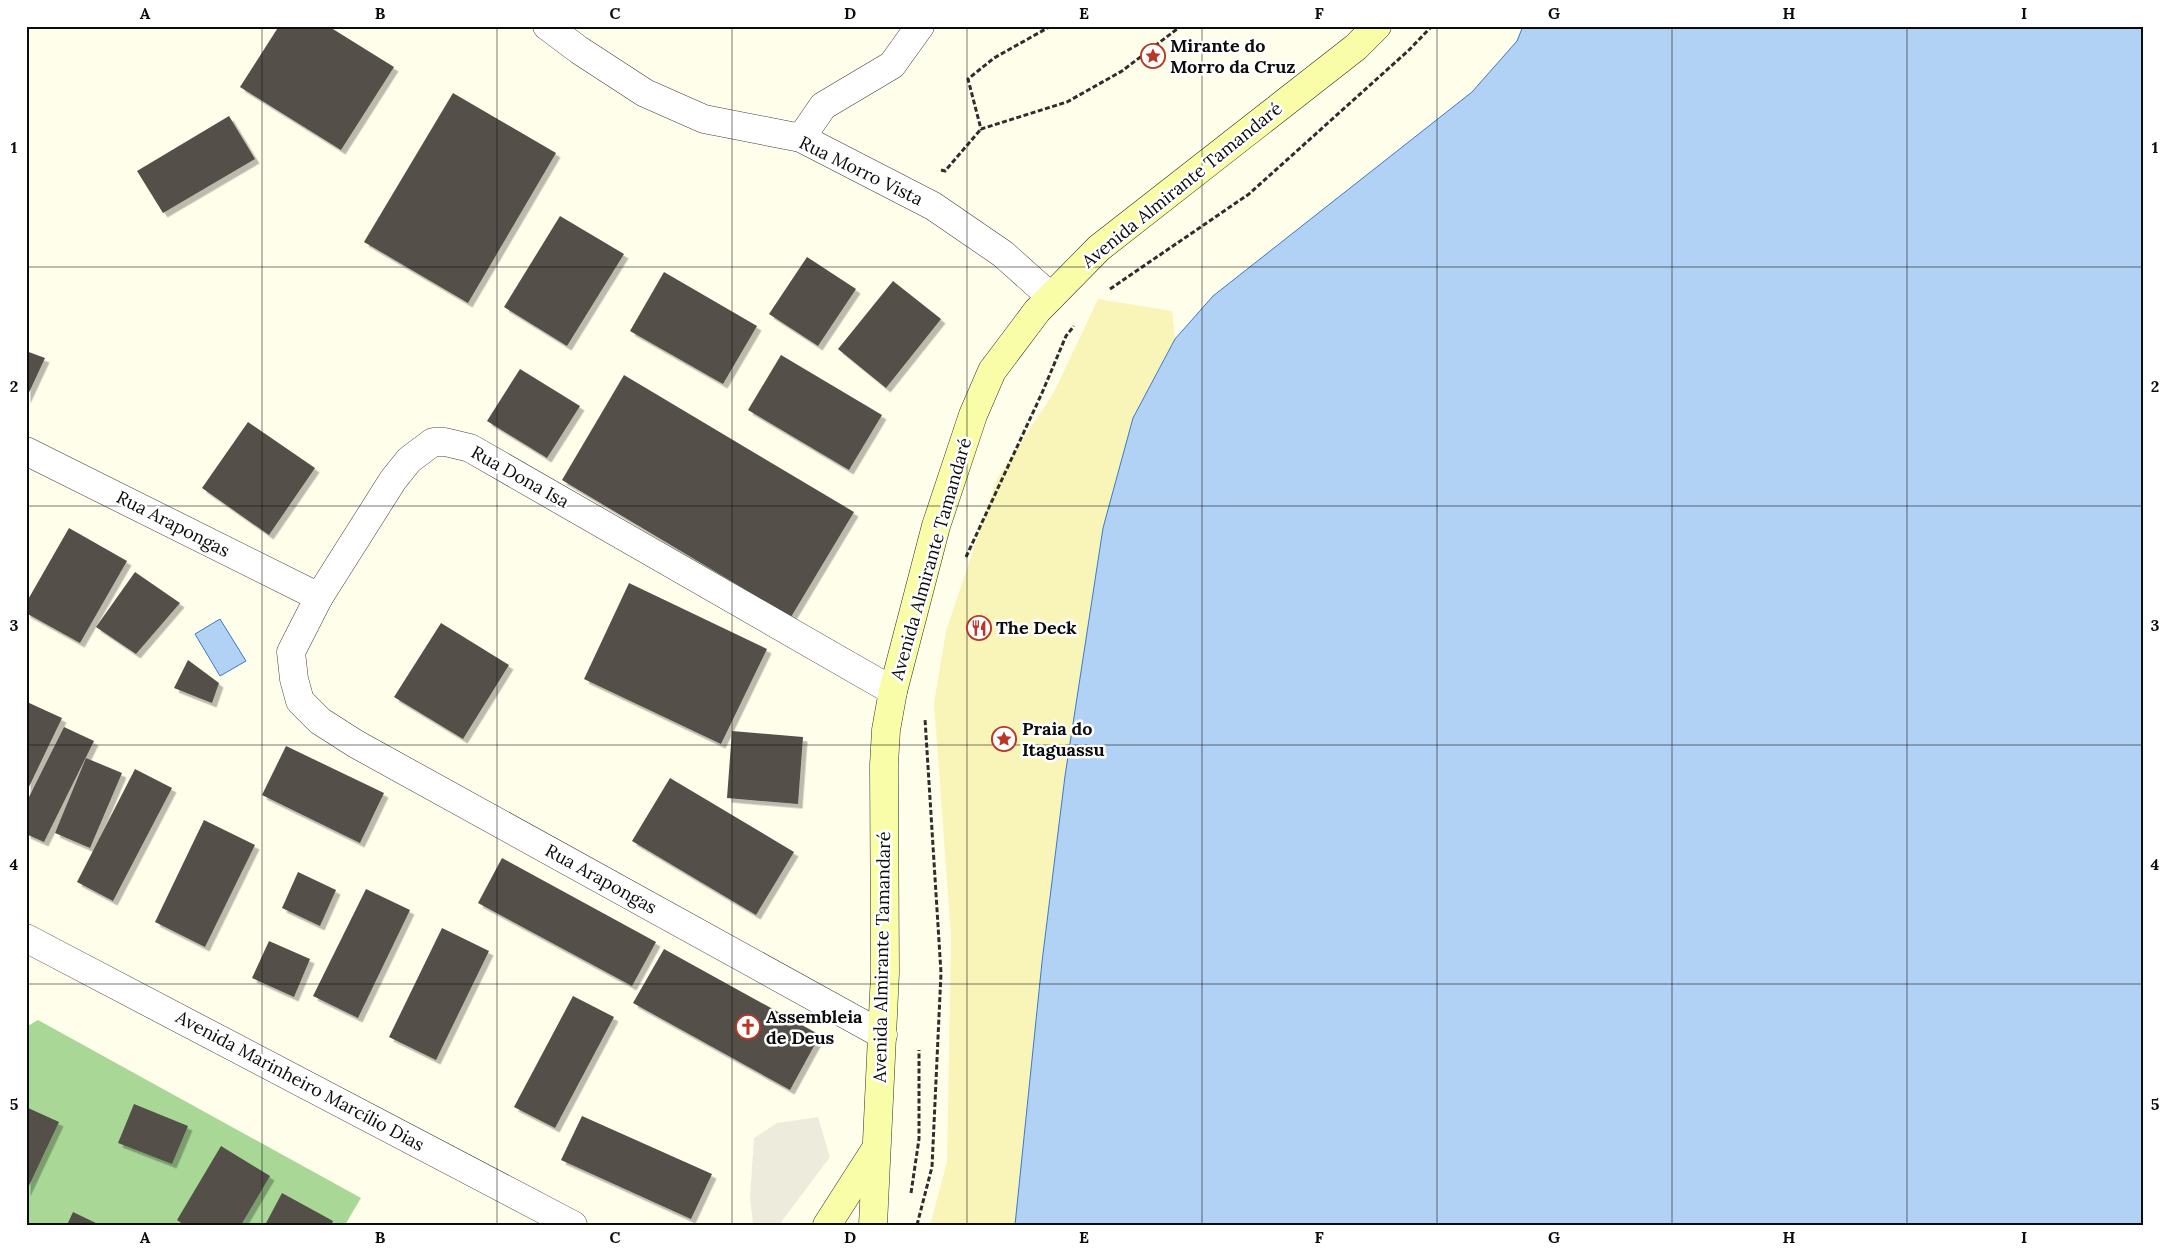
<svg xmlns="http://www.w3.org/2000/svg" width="2169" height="1251" font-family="Lora,serif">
  <defs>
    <filter id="shadow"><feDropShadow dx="4.5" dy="4.5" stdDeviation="0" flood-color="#0004"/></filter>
  </defs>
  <rect width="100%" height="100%" fill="#fffeeb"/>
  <!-- forest -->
  <path fill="#a9d896" d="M38,1020L361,1198L345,1225H26V1027Z"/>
  <!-- sand -->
  <path fill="#f9f5b9" d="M1098,299L1172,311L1175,339L1133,418L1103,528L1065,776L1042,962L1015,1225H930L947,1162L951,937L934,703L946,631L997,479L1054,392Z"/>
  <!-- plaza -->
  <path fill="#edecdc" d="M818,1117L830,1157L779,1225H753L750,1197L754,1138L777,1123Z"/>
  <!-- water -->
  <g fill="#b1d1f5" stroke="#3a7aca">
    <path d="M1523,26H2143V1225H1015L1042,962L1065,776L1103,528L1133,418L1175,339L1213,296L1472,92L1517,41Z"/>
    <path d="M220,619L246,661L220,676L195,634Z"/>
  </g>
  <!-- building -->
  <g fill="#544f49" filter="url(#shadow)">
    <path d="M279,26H328L394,67L341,150L240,87Z"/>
    <path d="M453,93L556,153L468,303L364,242Z"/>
    <path d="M229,116L255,159L163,213L137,171Z"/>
    <path d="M560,216L624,254L567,346L504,307Z"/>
    <path d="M807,257L856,289L818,346L769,314Z"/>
    <path d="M664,272L757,326L723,384L630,331Z"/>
    <path d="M893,281L941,319L886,388L838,349Z"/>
    <path d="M26,351L45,358L26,399Z"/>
    <path d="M781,355L882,415L849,470L748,410Z"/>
    <path d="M520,369L580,406L547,458L487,421Z"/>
    <path d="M624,375L854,512L791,617L562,480Z"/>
    <path d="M248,422L315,468L269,535L202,488Z"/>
    <path d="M69,528L127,561L80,643L26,613V603Z"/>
    <path d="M135,572L180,603L136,654L96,627Z"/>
    <path d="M629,583L767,649L721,744L584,679Z"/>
    <path d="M441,623L509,665L463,739L394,697Z"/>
    <path d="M188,660L219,683L212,703L174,688Z"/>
    <path d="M27,702L62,718L26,793V704Z"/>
    <path d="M64,727L94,741L44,842L26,834V803Z"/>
    <path d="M732,731L803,737L798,804L727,798Z"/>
    <path d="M286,746L384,793L360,843L262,795Z"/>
    <path d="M86,758L122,773L90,848L55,833Z"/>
    <path d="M135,769L172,788L113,901L77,882Z"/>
    <path d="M670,778L794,852L756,915L632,841Z"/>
    <path d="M204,820L255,845L205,947L155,922Z"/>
    <path d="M502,858L656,942L632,986L478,903Z"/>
    <path d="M298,872L336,890L320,926L282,908Z"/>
    <path d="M366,889L410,910L358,1018L313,996Z"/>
    <path d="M442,928L489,951L436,1060L389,1037Z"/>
    <path d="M269,941L310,959L294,997L252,978Z"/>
    <path d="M664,949L820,1035L790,1090L633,1003Z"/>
    <path d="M573,996L614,1017L555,1128L514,1107Z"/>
    <path d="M134,1104L188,1126L172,1164L118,1143Z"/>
    <path d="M26,1107L59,1122L26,1192Z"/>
    <path d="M582,1116L712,1174L691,1219L561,1160Z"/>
    <path d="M221,1146L270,1176L241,1225H184L177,1220Z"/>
    <path d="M282,1193L333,1221L331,1225H265Z"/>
    <path d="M73,1212L100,1225H67Z"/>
  </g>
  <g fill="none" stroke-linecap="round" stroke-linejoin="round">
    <defs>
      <g id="street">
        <path d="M547,26L579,50L645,93L704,119L801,138L933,206L1003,254L1051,297"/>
        <path d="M801,138L823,106L892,65L920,26"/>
        <path d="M26,451L319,597"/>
        <path d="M26,938L573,1225"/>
        <path d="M883,1035L356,744L320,721L300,701L294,679L291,652L319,597L393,480L409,460L433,442H445L470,448L893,691"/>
      </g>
      <g id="secondary">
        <path d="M827,1225L875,1150"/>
        <path d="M873,1225L885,973L884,765L886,730L893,691L936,526L973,415L992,371L1037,311L1099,248L1356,47L1377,26"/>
      </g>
    </defs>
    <!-- street casing -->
    <use href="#street" stroke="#3f3f3f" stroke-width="29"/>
    <!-- secondary casing -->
    <use href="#secondary" stroke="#2e2e2e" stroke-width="29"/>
    <!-- path -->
    <g stroke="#2e2e2e" stroke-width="3" stroke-dasharray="5 2.5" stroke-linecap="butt">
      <path d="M1051,26L994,58L968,79L981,129L1067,102L1122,71L1181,26"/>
      <path d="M941,170L945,171L981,129"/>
      <path d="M1110,289L1249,194L1409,50L1432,26"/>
      <path d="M966,557L1042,393L1066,336L1074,326"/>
      <path d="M911,1193L919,1139V1050"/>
      <path d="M917,1225L932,1167L941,973L925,719"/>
    </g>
    <!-- street -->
    <use href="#street" stroke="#fff" stroke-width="28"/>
    <!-- secondary -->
    <use href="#secondary" stroke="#f9fda8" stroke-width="28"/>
  </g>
  <!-- grid -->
  <path fill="none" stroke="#0c0c0c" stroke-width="1" stroke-opacity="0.55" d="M262,26V1225M497,26V1225M732,26V1225M967,26V1225M1202,26V1225M1437,26V1225M1672,26V1225M1907,26V1225M26,267H2143M26,506H2143M26,745H2143M26,984H2143"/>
  <!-- icons -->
  <defs>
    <symbol id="sight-ring" viewBox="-11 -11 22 22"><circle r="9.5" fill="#fff" stroke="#b93727" stroke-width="1.5"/><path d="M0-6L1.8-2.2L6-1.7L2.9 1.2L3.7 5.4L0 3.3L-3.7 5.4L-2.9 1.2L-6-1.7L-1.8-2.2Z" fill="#b93727"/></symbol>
    <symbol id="restaurant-ring" viewBox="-11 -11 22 22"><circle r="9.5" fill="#fff" stroke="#b93727" stroke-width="1.5"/><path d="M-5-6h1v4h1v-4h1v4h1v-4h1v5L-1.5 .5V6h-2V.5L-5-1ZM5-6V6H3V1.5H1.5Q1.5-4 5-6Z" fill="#b93727"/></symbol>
    <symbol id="church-ring" viewBox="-11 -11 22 22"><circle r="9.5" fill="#fff" stroke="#b93727" stroke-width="1.5"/><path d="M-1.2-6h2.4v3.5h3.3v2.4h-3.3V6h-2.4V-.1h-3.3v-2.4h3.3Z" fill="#b93727"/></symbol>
  </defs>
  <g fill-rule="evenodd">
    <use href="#sight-ring" x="1139" y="42" width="28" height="28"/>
    <use href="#restaurant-ring" x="965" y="614" width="28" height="28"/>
    <use href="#sight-ring" x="990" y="725" width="28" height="28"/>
    <use href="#church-ring" x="734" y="1013" width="28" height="28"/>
  </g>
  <g text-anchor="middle" stroke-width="5" stroke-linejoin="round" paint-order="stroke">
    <!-- poi labels -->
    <g font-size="18" font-weight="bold" fill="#0c0c0c" stroke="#fff" text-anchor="start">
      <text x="1170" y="52">Mirante do<tspan x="1170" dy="21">Morro da Cruz</tspan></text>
      <text x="996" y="634">The Deck</text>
      <text x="1022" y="735">Praia do<tspan x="1022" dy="21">Itaguassu</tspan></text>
      <text x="766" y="1023">Assembleia<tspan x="766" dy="21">de Deus</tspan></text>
    </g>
    <!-- street labels -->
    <g font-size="18" fill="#0c0c0c" stroke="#fff">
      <text transform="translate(861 171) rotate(26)" y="6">Rua Morro Vista</text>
      <text transform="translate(1182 185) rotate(-39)" y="6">Avenida Almirante Tamandaré</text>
      <text transform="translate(520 477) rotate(29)" y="6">Rua Dona Isa</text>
      <text transform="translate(173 524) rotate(27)" y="6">Rua Arapongas</text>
      <text transform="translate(931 559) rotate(-74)" y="6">Avenida Almirante Tamandaré</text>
      <text transform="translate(601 879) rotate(29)" y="6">Rua Arapongas</text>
      <text transform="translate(882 957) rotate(-89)" y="6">Avenida Almirante Tamandaré</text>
      <text transform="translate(300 1081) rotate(28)" y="6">Avenida Marinheiro Marcílio Dias</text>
    </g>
  </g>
  <!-- border -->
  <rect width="2169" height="1251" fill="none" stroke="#ffffff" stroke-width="55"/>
  <rect x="28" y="28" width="2114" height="1196" fill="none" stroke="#0c0c0c" stroke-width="2"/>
  <g font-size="16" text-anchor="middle" font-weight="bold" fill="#0c0c0c">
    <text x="145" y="19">A</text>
    <text x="380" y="19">B</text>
    <text x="615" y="19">C</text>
    <text x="850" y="19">D</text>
    <text x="1084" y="19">E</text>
    <text x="1319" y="19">F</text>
    <text x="1554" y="19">G</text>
    <text x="1789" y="19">H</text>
    <text x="2024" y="19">I</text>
    <text x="14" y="153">1</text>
    <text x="2155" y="153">1</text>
    <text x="14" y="392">2</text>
    <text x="2155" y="392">2</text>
    <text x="14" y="631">3</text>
    <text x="2155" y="631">3</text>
    <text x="14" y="870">4</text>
    <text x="2155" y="870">4</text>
    <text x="14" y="1110">5</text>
    <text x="2155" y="1110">5</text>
    <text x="145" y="1243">A</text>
    <text x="380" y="1243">B</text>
    <text x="615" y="1243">C</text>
    <text x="850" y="1243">D</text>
    <text x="1084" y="1243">E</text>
    <text x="1319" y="1243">F</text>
    <text x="1554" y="1243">G</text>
    <text x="1789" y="1243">H</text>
    <text x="2024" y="1243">I</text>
  </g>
</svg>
